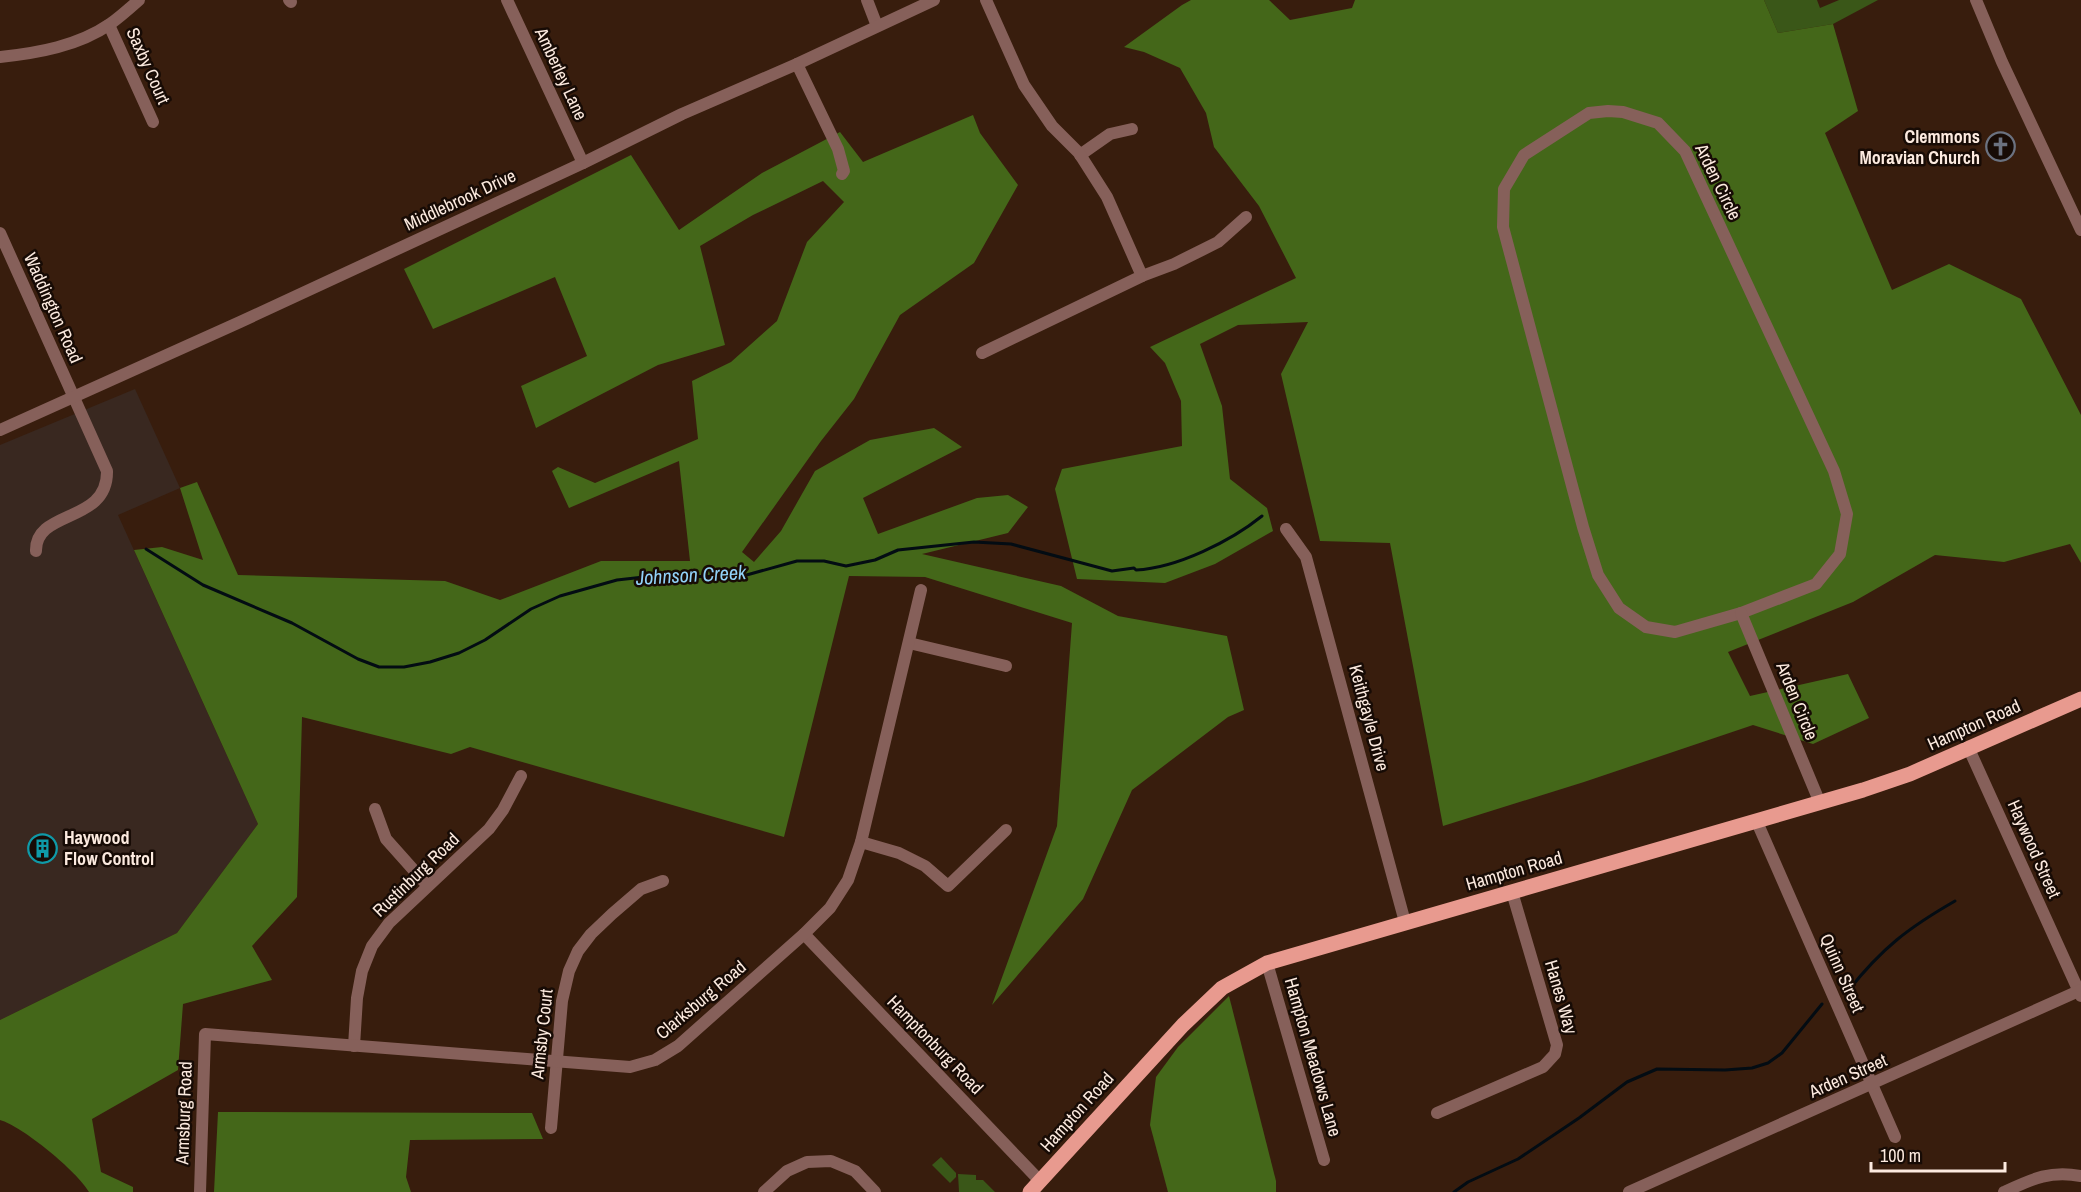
<svg xmlns="http://www.w3.org/2000/svg" width="2081" height="1192" font-family="'Archivo Narrow',sans-serif">
  <rect width="100%" height="100%" fill="#381d0d"/>
  <!-- industrial -->
  <path fill="#392820" d="M135,389L180,488L118,515L258,824L177,933L0,1020V445Z"/>
  <!-- green -->
  <g fill="#3a5718">
    <path d="M1764,0H1817L1820,8L1839,0H1878L1833,24L1778,33Z"/>
    <path d="M941,1157L956,1173V1177L950,1183L932,1165Z"/>
    <path d="M958,1174L976,1175V1180H983L995,1192H959Z"/>
  </g>
  <!-- forest -->
  <g fill="#446719">
    <path d="M1191,0H1269L1290,20L1352,8L1355,0H1764L1778,33L1833,24L1858,111L1825,133L1892,290L1949,264L2021,299L2081,415V563L2070,544L2004,562L1935,555L1853,602L1728,652L1750,696L1848,674L1869,718L1813,744L1753,725L1584,782L1443,826L1390,543L1320,541L1281,374L1308,322L1238,325L1200,344L1222,406L1230,479L1267,508L1273,531L1215,564L1165,583L1077,579L1055,489L1062,469L1182,446L1181,401L1165,363L1150,347L1296,278L1259,206L1214,147L1206,113L1180,68L1144,52L1124,47L1182,5Z"/>
    <path d="M973,115L980,133L1018,185L974,263L900,315L854,399L821,441L742,552L754,562L781,531L815,471L870,440L934,428L962,447L863,498L878,534L977,498L1008,495L1028,507L1008,533L922,554L1061,586L1118,616L1227,636L1244,710L1228,717L1132,790L1083,899L992,1005L1057,826L1072,623L925,577L849,576L784,837L470,747L451,754L302,717L297,897L252,946L272,980L183,1004L178,1070L92,1119L101,1172L133,1187V1192H89C78,1172 22,1126 0,1120V1020L177,933L258,824L134,550L162,547L203,560L180,488L197,482L238,575L445,581L500,600L601,561H690L679,461L569,508L552,471L558,467L595,483L698,439L692,381L731,362L777,321L807,242L844,202L823,181L753,215L700,246L725,345L658,365L536,428L521,386L587,356L555,277L433,329L404,269L631,155L679,230L762,173L840,132L863,162Z"/>
    <path d="M1229,996L1276,1181V1192H1168L1150,1125L1156,1077L1178,1047Z"/>
    <path d="M218,1112L532,1113L543,1139L410,1140L406,1177L411,1192H214Z"/>
  </g>
  <g fill="none" stroke-linecap="round" stroke-linejoin="round">
    <!-- stream -->
    <g stroke="#030c13" stroke-width="3">
      <path d="M146,549L203,585L292,623L358,659L379,667H404L430,662L459,653L485,640L531,609L560,596L617,580L662,575L663,577L743,576L797,561H824L846,566L875,560L898,550L974,542L1011,544L1112,571L1134,568L1136,570C1177,568 1231,541 1262,516"/>
      <path d="M1848,991C1882,948 1908,928 1955,901"/>
      <path d="M1454,1192L1468,1182L1518,1159L1579,1118L1627,1082L1657,1069L1725,1070L1752,1068L1768,1063L1782,1053L1822,1004"/>
    </g>
    <!-- minor -->
    <g stroke="#86605a" stroke-width="12">
      <path d="M289,0L291,2"/>
      <path d="M507,0L583,163"/>
      <path d="M867,0L877,26"/>
      <path d="M1976,0L2002,62L2081,230"/>
      <path d="M109,25L153,122"/>
      <path d="M0,57C38,53 78,46 110,24C120,17 130,8 139,0"/>
      <path d="M797,64L838,149L844,171L842,174"/>
      <path d="M1608,111L1623,112L1658,123L1685,151L1834,471L1847,514L1840,554L1816,584L1741,613L1675,632L1646,627L1619,608L1598,575L1583,527L1503,227L1504,189L1524,155L1589,113Z"/>
      <path d="M1080,155L1110,134L1132,129"/>
      <path d="M0,233L107,471C108,524 35,509 36,551"/>
      <path d="M1142,276L1174,264L1218,242L1246,217"/>
      <path d="M982,353L1142,276L1107,197L1079,153L1052,126L1024,85L986,0"/>
      <path d="M0,430L240,322L583,163L682,114L797,64L934,0"/>
      <path d="M1286,529L1306,557L1405,922"/>
      <path d="M1741,613L1820,803"/>
      <path d="M909,643L1006,666"/>
      <path d="M1969,749L2081,996"/>
      <path d="M375,809L386,839L427,885"/>
      <path d="M1757,822L1895,1137"/>
      <path d="M861,842L899,853L925,866L948,886L1006,830"/>
      <path d="M804,934L1040,1181"/>
      <path d="M1267,963L1324,1160"/>
      <path d="M354,1046L357,998L362,971L372,946L389,923L489,829L503,810L521,776"/>
      <path d="M1437,1113L1543,1067L1555,1054L1557,1045L1512,892"/>
      <path d="M551,1128L562,1001L569,971L578,951L591,934L612,914L641,889L663,881"/>
      <path d="M200,1192L205,1034L630,1067L655,1060L678,1046L804,934L830,908L848,880L861,842L921,590"/>
      <path d="M764,1192L787,1171L807,1162L831,1161L855,1171L875,1192"/>
      <path d="M1629,1192L2081,990"/>
      <path d="M2004,1192C2032,1179 2050,1170 2081,1176"/>
    </g>
    <!-- major -->
    <path stroke="#e89a8f" stroke-width="15" d="M1030,1192L1183,1025L1222,988L1267,963L1863,790L1910,774L2081,699"/>
  </g>
  <!-- icons -->
  <defs>
    <symbol id="church-ring" viewBox="-11 -11 22 22"><circle r="9.5" fill="#170b05" stroke="#6b7280" stroke-width="1.5"/><path d="M-1.2-6h2.4v3.5h3.3v2.4h-3.3V6h-2.4V-.1h-3.3v-2.4h3.3Z" fill="#6b7280"/></symbol>
    <symbol id="building-ring" viewBox="-11 -11 22 22"><circle r="9.5" fill="#170b05" stroke="#0f9aa8" stroke-width="1.5"/><path d="M-4-6H4V6H1V3H-1V6H-4ZM-2.5-4.3h1.7v1.8h-1.7ZM.8-4.3h1.7v1.8H.8ZM-2.5-1h1.7V.8h-1.7ZM.8-1h1.7V.8H.8Z" fill="#0f9aa8"/></symbol>
  </defs>
  <g fill-rule="evenodd">
    <use href="#church-ring" x="1984" y="130" width="33" height="33"/>
    <use href="#building-ring" x="26" y="832" width="33" height="33"/>
  </g>
  <g text-anchor="middle" stroke-width="5" stroke-linejoin="round" paint-order="stroke">
    <!-- street labels -->
    <g font-size="18" fill="#fceadf" stroke="#170b05">
      <text transform="translate(148 66) rotate(66)" y="6">Saxby Court</text>
      <text transform="translate(561 74) rotate(65)" y="6">Amberley Lane</text>
      <text transform="translate(1718 182) rotate(64)" y="6">Arden Circle</text>
      <text transform="translate(460 200) rotate(-25)" y="6">Middlebrook Drive</text>
      <text transform="translate(53 308) rotate(66)" y="6">Waddington Road</text>
      <text transform="translate(1797 701) rotate(68)" y="6">Arden Circle</text>
      <text transform="translate(1369 718) rotate(75)" y="6">Keithgayle Drive</text>
      <text transform="translate(1974 725) rotate(-24)" y="6">Hampton Road</text>
      <text transform="translate(2034 849) rotate(66)" y="6">Haywood Street</text>
      <text transform="translate(1514 871) rotate(-16)" y="6">Hampton Road</text>
      <text transform="translate(416 875) rotate(-44)" y="6">Rustinburg Road</text>
      <text transform="translate(1842 973) rotate(66)" y="6">Quinn Street</text>
      <text transform="translate(1561 997) rotate(74)" y="6">Hanes Way</text>
      <text transform="translate(701 1000) rotate(-40)" y="6">Clarksburg Road</text>
      <text transform="translate(542 1034) rotate(-84)" y="6">Armsby Court</text>
      <text transform="translate(935 1045) rotate(46)" y="6">Hamptonburg Road</text>
      <text transform="translate(1313 1057) rotate(74)" y="6">Hampton Meadows Lane</text>
      <text transform="translate(1848 1076) rotate(-24)" y="6">Arden Street</text>
      <text transform="translate(1077 1112) rotate(-48)" y="6">Hampton Road</text>
      <text transform="translate(184 1113) rotate(-88)" y="6">Armsburg Road</text>
    </g>
    <!-- poi labels -->
    <g font-size="18" font-weight="bold" fill="#fceadf" stroke="#170b05" text-anchor="end">
      <text x="1980" y="143">Clemmons<tspan x="1980" dy="21">Moravian Church</tspan></text>
      <text x="64" y="844" text-anchor="start">Haywood<tspan x="64" dy="21">Flow Control</tspan></text>
    </g>
    <!-- water labels -->
    <g font-size="20" font-style="italic" fill="#92d2f9" stroke="#170b05">
      <text transform="translate(691 575) rotate(-3)" y="7">Johnson Creek</text>
    </g>
  </g>
  <!-- scale -->
  <path d="M1871 1162v9h134v-9" fill="none" stroke="#fceadf" stroke-width="3"/>
  <text x="1880" y="1162" font-size="18" fill="#fceadf" stroke="#170b05" stroke-width="4.5" paint-order="stroke">100 m</text>
</svg>
